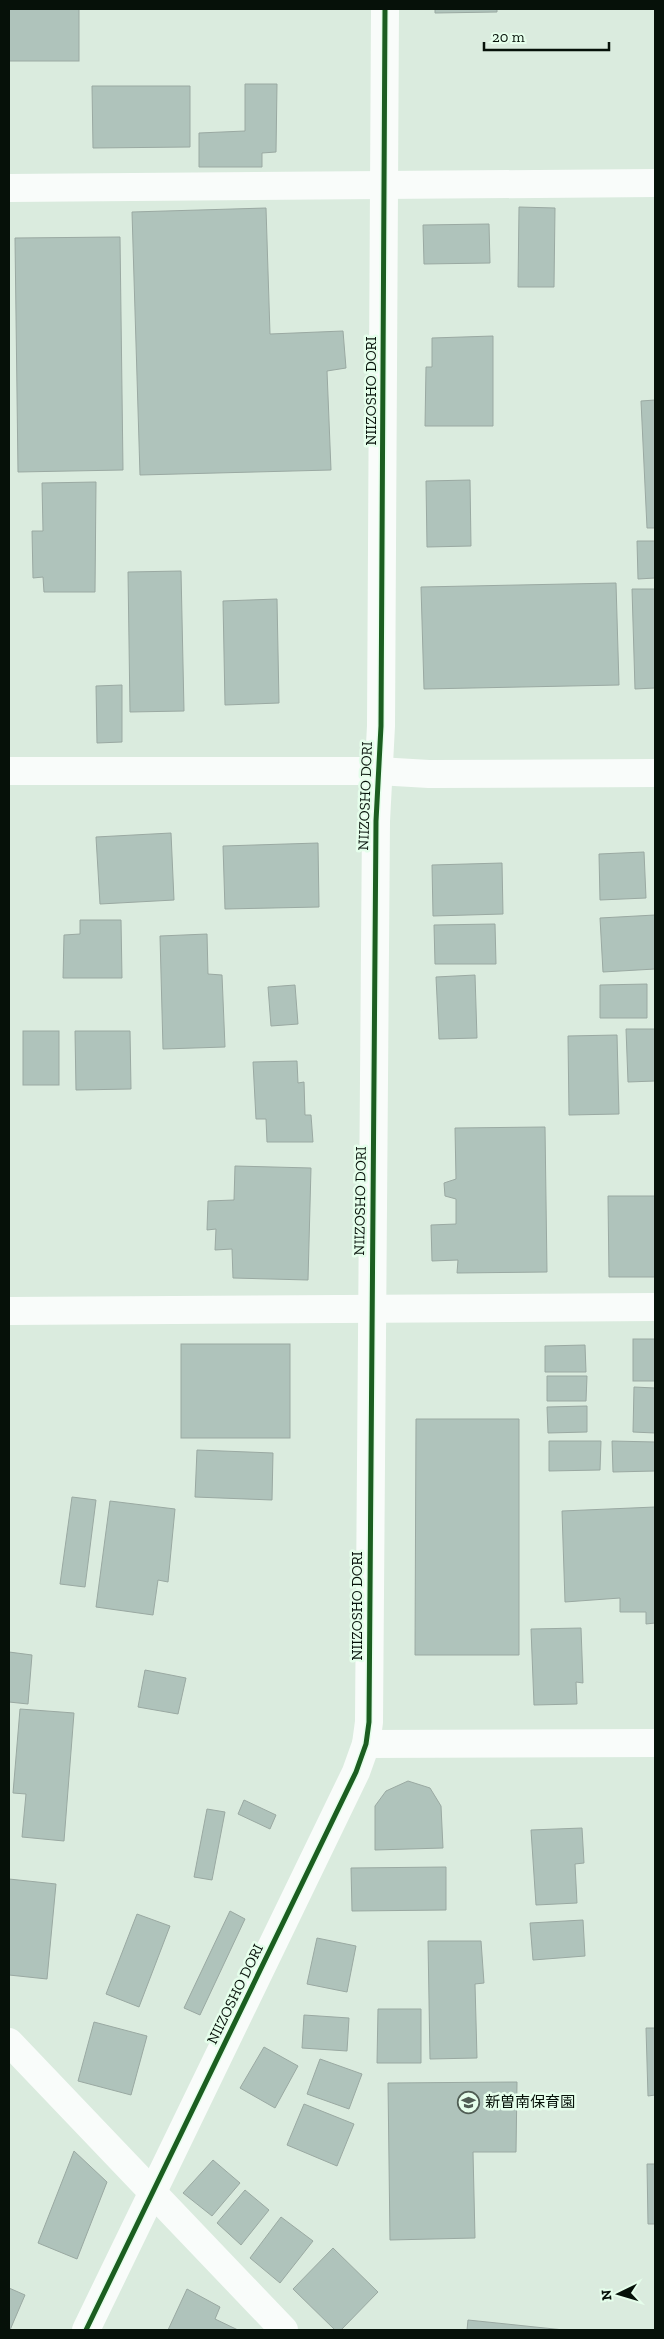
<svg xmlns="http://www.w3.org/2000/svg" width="664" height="2339" font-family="'Zilla Slab','Noto Sans JP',serif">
  <rect width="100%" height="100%" fill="#daebde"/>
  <!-- building -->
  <g fill="#afc3bb" stroke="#9aa9a2">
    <rect x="9" y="9" width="70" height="52"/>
    <path d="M435,9H497V12L435,13Z"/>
    <path d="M245,84H277L276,152L262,153V167H199V133L245,131Z"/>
    <path d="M92,86H190V147L93,148Z"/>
    <path d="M519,207L555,208L554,287H518Z"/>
    <path d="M266,208L270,334L343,331L346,368L327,371L331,470L140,475L132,212Z"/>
    <path d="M489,224L490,263L424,264L423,225Z"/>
    <path d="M120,237L123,470L18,472L15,238Z"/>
    <path d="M493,336V426H425L426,367H432V338Z"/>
    <path d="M655,400V528H647L641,401Z"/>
    <path d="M470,480L471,546L427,547L426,481Z"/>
    <path d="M96,482L95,592H44L43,577L33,578L32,531H43L42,483Z"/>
    <path d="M637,541H655V578L638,579Z"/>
    <path d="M181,571L184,711L130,712L128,572Z"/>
    <path d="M616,583L619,685L424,689L421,587Z"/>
    <path d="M632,589H655V688L635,689Z"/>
    <path d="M277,599L279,703L225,705L223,601Z"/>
    <path d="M122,685V742L97,743L96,686Z"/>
    <path d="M171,833L174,900L100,904L96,837Z"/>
    <path d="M318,843L319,907L225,909L223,846Z"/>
    <path d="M644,852L646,898L600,900L599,854Z"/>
    <path d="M502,863L503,914L433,916L432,865Z"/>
    <path d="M655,915V969L603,972L600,918Z"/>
    <path d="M80,920H121L122,978H63L64,935L80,934Z"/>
    <path d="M495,924L496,964H435L434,925Z"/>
    <path d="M207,934L208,974L222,975L225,1047L163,1049L160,936Z"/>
    <path d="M475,975L477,1038L439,1039L436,977Z"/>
    <path d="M647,984V1018H600V985Z"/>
    <path d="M295,985L298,1024L271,1026L268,987Z"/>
    <path d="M626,1029H655V1081L628,1082Z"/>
    <rect x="23" y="1031" width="36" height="54"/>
    <path d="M75,1031H130L131,1089L76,1090Z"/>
    <path d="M617,1035L619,1114L569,1115L568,1036Z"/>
    <path d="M297,1061L298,1083L304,1082L305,1115H311L313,1142H267L266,1119H256L253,1062Z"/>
    <path d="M545,1127L547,1272L457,1273L458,1260L432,1261L431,1225L456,1224V1199L445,1196L444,1183L456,1179L455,1128Z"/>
    <path d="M235,1166L311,1168L308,1280L233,1278L232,1249L215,1250L216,1229L207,1230L208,1201L234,1200Z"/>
    <path d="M608,1196H655V1277H609Z"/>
    <rect x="633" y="1339" width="22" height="42"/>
    <rect x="181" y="1344" width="109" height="94"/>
    <path d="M585,1345L586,1372H545V1346Z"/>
    <path d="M547,1376H587L586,1401H547Z"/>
    <path d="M634,1387L655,1388V1433L633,1432Z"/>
    <path d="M587,1406V1432L548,1433L547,1407Z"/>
    <path d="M416,1419H519V1655H415Z"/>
    <path d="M549,1441H601L600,1470L549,1471Z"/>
    <path d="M612,1441L655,1442V1471L613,1472Z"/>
    <path d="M197,1450L273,1453L272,1500L195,1497Z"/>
    <path d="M72,1497L96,1500L85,1587L60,1584Z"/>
    <path d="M110,1501L175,1509L168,1582L158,1580L153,1615L96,1607Z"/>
    <path d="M655,1507V1623L646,1624V1612H620V1598L565,1602L562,1511Z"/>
    <path d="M581,1628L583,1683L576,1682L577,1704L534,1705L531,1629Z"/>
    <path d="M9,1652L32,1655L28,1704L9,1702Z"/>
    <path d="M145,1670L186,1678L178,1714L138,1707Z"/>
    <path d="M20,1709L74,1713L64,1841L22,1837L26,1794L13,1793Z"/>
    <path d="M408,1781L430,1788L441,1806L443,1848L375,1850V1806L386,1791Z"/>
    <path d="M244,1800L276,1815L270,1829L238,1814Z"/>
    <path d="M207,1809L225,1812L212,1880L194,1877Z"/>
    <path d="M582,1828L584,1863L575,1864L577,1903L536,1905L531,1830Z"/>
    <path d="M446,1867V1910L352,1911L351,1868Z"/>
    <path d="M9,1879L56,1884L47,1979L9,1975Z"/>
    <path d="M230,1911L245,1919L200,2015L184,2008Z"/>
    <path d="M137,1914L170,1926L139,2007L106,1994Z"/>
    <path d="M583,1920L585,1956L533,1960L530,1923Z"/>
    <path d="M317,1938L356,1946L347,1992L307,1984Z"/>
    <path d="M428,1941H481L484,1983L475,1984L477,2058L430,2059Z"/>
    <path d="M378,2009H421V2063H377Z"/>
    <path d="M304,2015L349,2018L347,2051L302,2048Z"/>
    <path d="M94,2022L147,2036L131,2095L78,2081Z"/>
    <path d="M646,2028H655V2095L648,2096Z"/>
    <path d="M264,2047L298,2066L275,2108L240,2088Z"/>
    <path d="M320,2059L362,2074L349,2109L307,2094Z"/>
    <path d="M517,2082L516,2152H473L475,2238L390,2240L388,2083Z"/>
    <path d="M304,2104L354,2124L337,2166L287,2145Z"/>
    <path d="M74,2151L107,2182L77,2259L38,2243Z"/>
    <path d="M213,2160L240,2183L212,2216L183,2193Z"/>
    <path d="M647,2164H655V2224H648Z"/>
    <path d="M245,2190L269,2210L241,2245L217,2223Z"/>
    <path d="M281,2217L313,2241L280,2283L250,2258Z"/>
    <path d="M333,2248L378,2292L341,2330H335L293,2289Z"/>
    <path d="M9,2288L25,2295L10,2330H9Z"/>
    <path d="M187,2289L220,2307L215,2319L238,2330H168Z"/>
    <path d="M468,2320L564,2330H467Z"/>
  </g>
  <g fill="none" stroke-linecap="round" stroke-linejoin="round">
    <!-- street -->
    <g stroke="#f9fcfa" stroke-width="28">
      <path d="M9,188L655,183"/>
      <path d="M9,1311L655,1307"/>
      <path d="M9,2042L284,2330"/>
    </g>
    <!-- secondary -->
    <g stroke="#f9fcfa" stroke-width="28">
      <path d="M9,771H378L429,774L655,773"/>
      <path d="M366,1744L655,1743"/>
      <path d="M86,2330L356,1772L366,1744L369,1722L376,821L381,726L385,9"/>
    </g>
    <defs>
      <path id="cycleway" d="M86,2330L356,1772L366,1744L369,1722L376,821L381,726L385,9"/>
    </defs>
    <!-- cycleway casing -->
    <use href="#cycleway" stroke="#e5feeb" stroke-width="8"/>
    <!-- cycleway -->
    <use href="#cycleway" stroke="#1b5e20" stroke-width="5"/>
  </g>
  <!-- icons -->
  <defs>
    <symbol id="school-ring" viewBox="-11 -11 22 22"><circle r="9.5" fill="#e5feeb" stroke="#505d54" stroke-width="1.5"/><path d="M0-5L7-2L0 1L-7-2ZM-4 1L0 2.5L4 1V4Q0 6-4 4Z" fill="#505d54"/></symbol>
  </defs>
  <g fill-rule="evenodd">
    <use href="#school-ring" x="456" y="2090" width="25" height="25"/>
  </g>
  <g text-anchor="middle" stroke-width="5" stroke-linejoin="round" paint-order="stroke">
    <!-- street labels -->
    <g font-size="15" fill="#061109" stroke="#e5feeb">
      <text transform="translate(371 391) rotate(-90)" y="5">NIIZOSHO DORI</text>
      <text transform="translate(365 796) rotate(-88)" y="5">NIIZOSHO DORI</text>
      <text transform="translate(360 1201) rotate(-89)" y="5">NIIZOSHO DORI</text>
      <text transform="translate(357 1606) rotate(-90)" y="5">NIIZOSHO DORI</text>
      <text transform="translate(235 1994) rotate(-64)" y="5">NIIZOSHO DORI</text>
    </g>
    <!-- poi labels -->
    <g font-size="15" fill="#061109" stroke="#e5feeb" text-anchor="start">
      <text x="485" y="2107">新曽南保育園</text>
    </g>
  </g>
  <!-- border -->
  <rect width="664" height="2339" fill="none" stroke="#061109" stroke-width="20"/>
  <!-- north arrow -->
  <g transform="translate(619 2294) rotate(265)" stroke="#e5feeb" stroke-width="4" paint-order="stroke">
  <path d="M0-4L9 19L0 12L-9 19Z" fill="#061109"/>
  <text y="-8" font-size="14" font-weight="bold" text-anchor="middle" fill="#061109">N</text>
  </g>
  <!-- scale -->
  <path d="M484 42v8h125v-8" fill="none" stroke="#061109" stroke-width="2.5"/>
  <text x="492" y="42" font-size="15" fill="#061109" stroke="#e5feeb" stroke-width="4" paint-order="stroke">20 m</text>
</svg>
